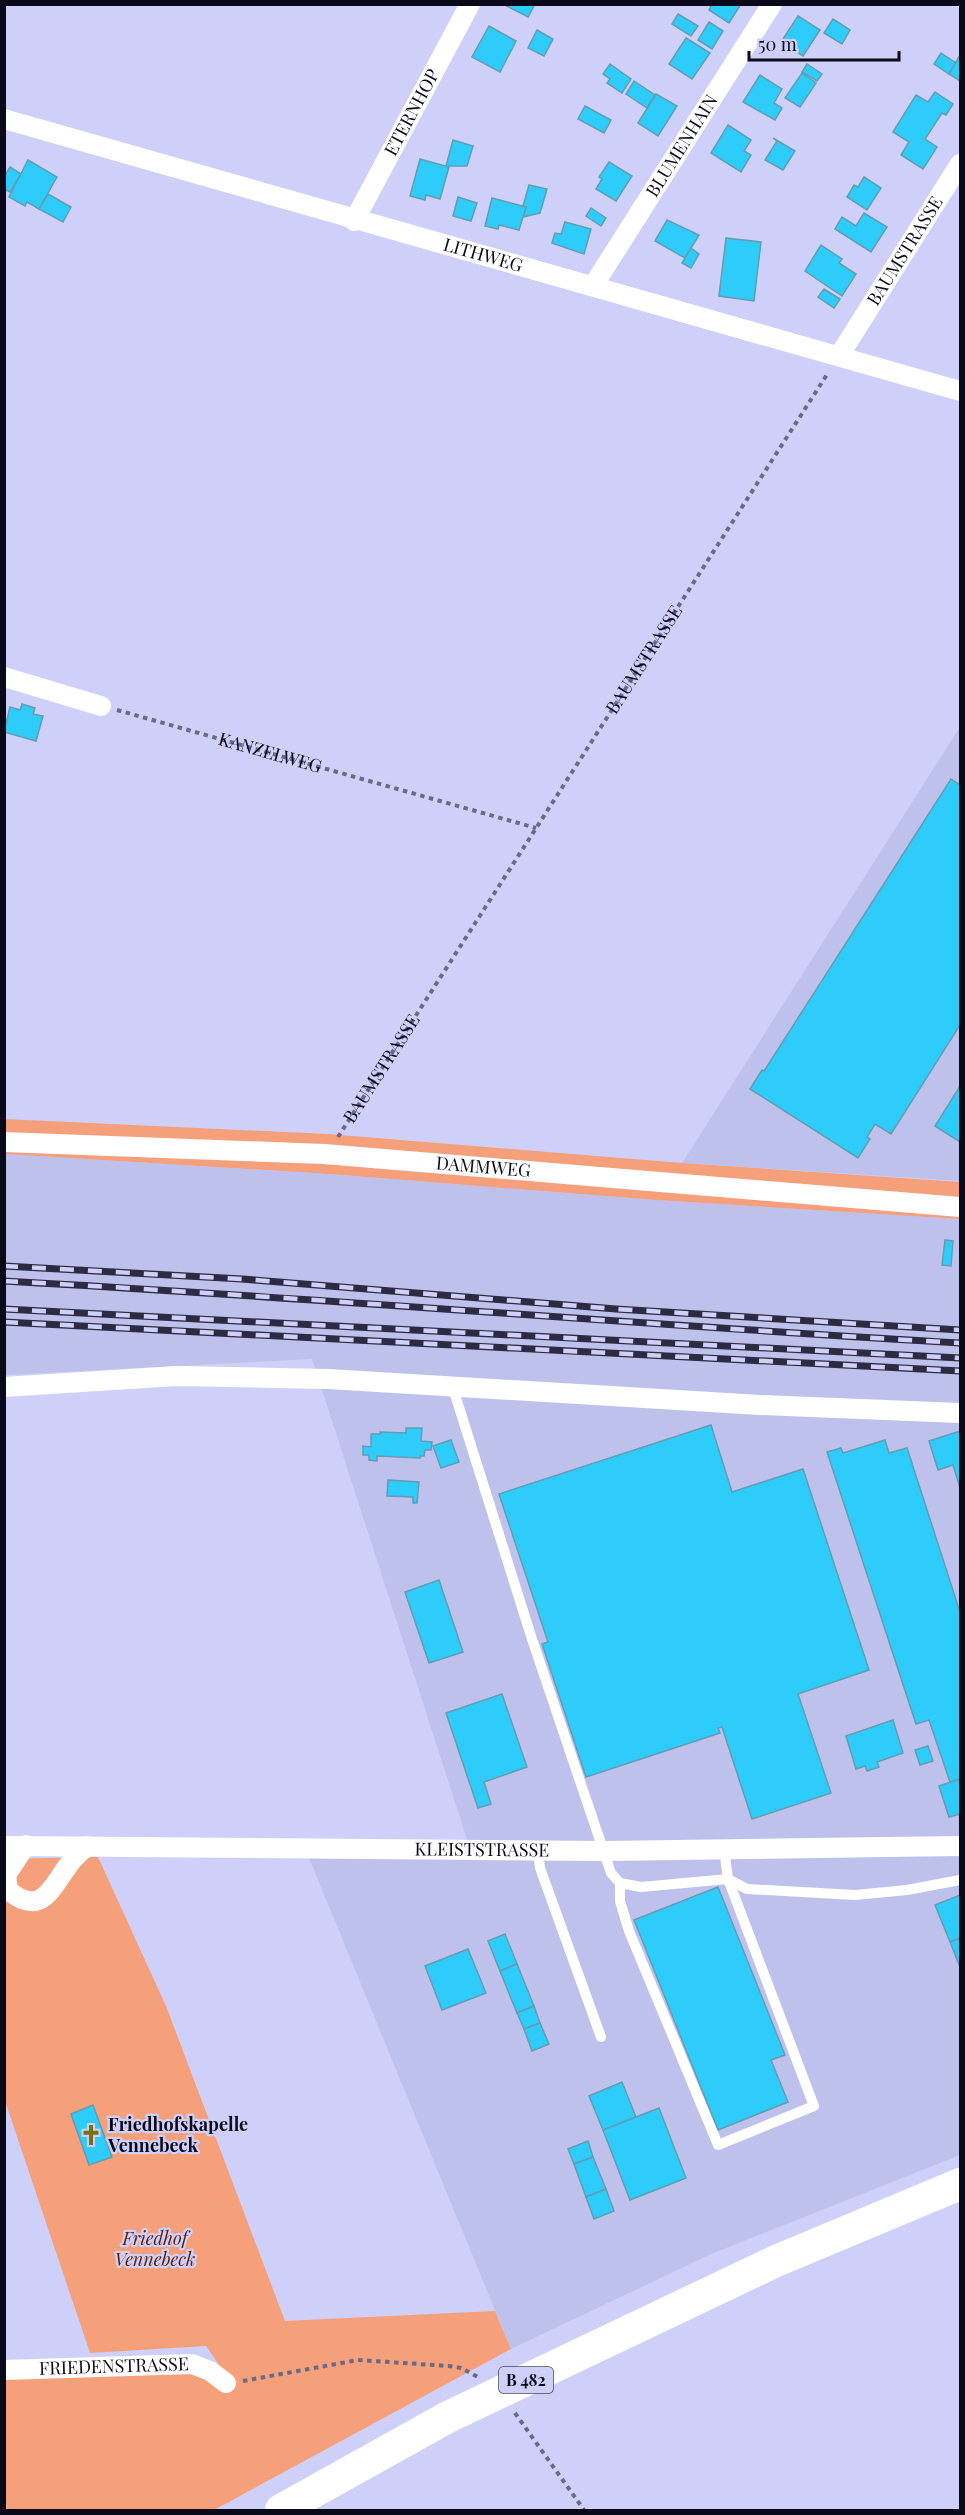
<svg xmlns="http://www.w3.org/2000/svg" width="965" height="2515" font-family="'Playfair Display',serif">
  <rect width="100%" height="100%" fill="#cfd0f9"/>
  <!-- built -->
  <g fill="#bfc1ed">
    <path d="M960,727V1181L682,1163Z"/>
    <path d="M4,1154L329,1174L656,1200L960,1219V2155L711,2254L511,2349L309,1858H473L312,1359L5,1375Z"/>
  </g>
  <!-- green -->
  <g fill="#f59f7b">
    <path d="M4,1119L328,1134L682,1163L960,1182V1219L656,1200L329,1174L5,1154Z"/>
    <path d="M98,1857L166,2006L285,2321L495,2311L511,2349L214,2510H5V2378L220,2366L206,2346L90,2353L5,2101L4,1859Z"/>
  </g>
  <!-- building -->
  <g fill="#2eccfa" stroke="#629db3" stroke-width="1.5">
    <path d="M503,4H535L528,17Z"/>
    <path d="M712,4H741L729,23L709,10Z"/>
    <path d="M678,14L698,26L691,36L672,24Z"/>
    <path d="M798,16L820,30L803,56L781,42Z"/>
    <path d="M833,19L850,30L842,44L824,33Z"/>
    <path d="M709,22L723,31L712,49L698,40Z"/>
    <path d="M489,26L516,41L500,72L472,57Z"/>
    <path d="M537,30L553,39L544,56L528,48Z"/>
    <path d="M686,38L710,53L692,79L669,64Z"/>
    <path d="M941,53L956,63L949,74L934,64Z"/>
    <path d="M960,55V81L949,74Z"/>
    <path d="M610,64L631,79L622,93L607,83L610,79L603,74Z"/>
    <path d="M807,64L822,74L817,81L802,72Z"/>
    <path d="M802,73L816,83L800,107L785,98Z"/>
    <path d="M760,75L782,89L774,103L782,108L775,120L743,102Z"/>
    <path d="M634,81L655,95L647,108L626,94Z"/>
    <path d="M935,92L953,104L946,115L942,113L925,139L937,147L923,169L901,155L909,142L893,132L916,95L928,102Z"/>
    <path d="M656,94L677,106L658,136L638,123Z"/>
    <path d="M585,106L611,120L604,133L578,119Z"/>
    <path d="M728,125L751,140L744,151L751,155L741,172L711,153Z"/>
    <path d="M773,138L795,151L783,170L765,160L777,141Z"/>
    <path d="M453,140L473,146L467,166H446Z"/>
    <path d="M420,159L449,167L440,199L426,195L425,200L410,196Z"/>
    <path d="M28,160L57,177L39,209L27,202L25,206L9,197Z"/>
    <path d="M609,162L632,176L616,201L596,189L602,179L599,177Z"/>
    <path d="M10,167L21,174L10,192L4,189V177Z"/>
    <path d="M864,177L881,188L867,210L847,197L854,185L858,187Z"/>
    <path d="M529,185L547,189L540,213L523,217L526,207L523,206Z"/>
    <path d="M48,194L71,207L63,222L39,209Z"/>
    <path d="M458,197L477,203L471,221L453,216Z"/>
    <path d="M492,198L526,207L519,230L499,225L498,229L485,226Z"/>
    <path d="M591,208L606,218L601,226L586,216Z"/>
    <path d="M864,213L887,227L871,252L835,229L842,217L856,226Z"/>
    <path d="M667,220L699,235L685,258L655,241Z"/>
    <path d="M565,222L591,229L584,254L552,243L555,233L561,234Z"/>
    <path d="M726,238L761,242L754,301L719,296Z"/>
    <path d="M821,245L842,259L839,263L856,274L842,296L805,271Z"/>
    <path d="M691,248L699,254L691,268L682,263Z"/>
    <path d="M824,289L840,299L834,308L818,297Z"/>
    <path d="M22,704L35,708L33,714L43,716L36,741L4,732L10,707L20,710Z"/>
    <path d="M951,779L960,785V1025L891,1134L875,1124L867,1137L870,1139L858,1158L750,1089L762,1070L764,1071L766,1068Z"/>
    <path d="M960,1086V1142L935,1126Z"/>
    <path d="M945,1240L953,1241L951,1266L942,1265Z"/>
    <path d="M711,1425L732,1492L803,1469L869,1670L798,1694L831,1793L752,1819L722,1727L718,1728L720,1733L586,1777L542,1644L548,1642L499,1494Z"/>
    <path d="M406,1428H422L421,1441L432,1442L431,1450H425L424,1456H420V1458L377,1456V1461L369,1460V1455H363V1446L371,1447V1434H380V1432L406,1433Z"/>
    <path d="M957,1432H960V1488L953,1465L938,1470L929,1441Z"/>
    <path d="M451,1440L459,1462L441,1468L433,1446Z"/>
    <path d="M885,1440L889,1453L907,1448L960,1612V1779L950,1782L929,1720L916,1724L827,1452L841,1448L843,1453Z"/>
    <path d="M388,1480L419,1482L417,1503H413V1497L387,1496Z"/>
    <path d="M439,1580L463,1652L429,1663L405,1592Z"/>
    <path d="M502,1694L527,1767L484,1782L491,1804L478,1808L446,1713Z"/>
    <path d="M893,1720L903,1753L877,1762L879,1767L867,1771L865,1766L856,1769L846,1736Z"/>
    <path d="M928,1746L933,1761L920,1765L915,1750Z"/>
    <path d="M960,1779V1814L949,1817L939,1786Z"/>
    <path d="M718,1887L785,2055L771,2060L788,2102L718,2130L634,1920Z"/>
    <path d="M960,1895V1938L950,1942L935,1905Z"/>
    <path d="M505,1934L517,1964L500,1971L488,1941Z"/>
    <path d="M960,1938V1967L950,1942Z"/>
    <path d="M468,1949L486,1993L442,2010L425,1966Z"/>
    <path d="M517,1964L534,2006L517,2013L500,1971Z"/>
    <path d="M534,2006L540,2023L524,2029L517,2013Z"/>
    <path d="M540,2023L549,2044L532,2051L524,2029Z"/>
    <path d="M622,2082L636,2117L603,2130L589,2096Z"/>
    <path d="M93,2105L112,2157L89,2165L71,2114Z"/>
    <path d="M659,2108L686,2178L630,2200L603,2130Z"/>
    <path d="M588,2141L593,2157L574,2164L568,2149Z"/>
    <path d="M593,2157L606,2189L586,2197L574,2164Z"/>
    <path d="M606,2189L614,2211L594,2219L586,2197Z"/>
  </g>
  <g fill="none" stroke-linecap="round" stroke-linejoin="round">
    <!-- path -->
    <g stroke="#6a6a86" stroke-width="4" stroke-dasharray="4.5 4.5" stroke-linecap="butt">
      <path id="s1" d="M117,710L536,828"/>
      <path id="s2" d="M338,1137L828,373"/>
      <path d="M243,2381L358,2360L449,2366L461,2368L478,2377"/>
      <path d="M515,2413L584,2510"/>
    </g>
    <!-- lane -->
    <g stroke="#fff" stroke-width="10">
      <path d="M452,1385L532,1639L611,1873L620,1883L641,1887L728,1879L814,2106L718,2145L629,1931L620,1901V1883"/>
      <path d="M724,1849L728,1879L747,1889L855,1895L907,1890L960,1880"/>
      <path d="M538,1850L540,1868L601,2037"/>
    </g>
    <!-- street -->
    <g stroke="#fff" stroke-width="20">
      <path id="s3" d="M4,119L960,391"/>
      <path id="s4" d="M354,221L470,4"/>
      <path id="s5" d="M593,286L772,4"/>
      <path id="s6" d="M839,356L960,164"/>
      <path d="M4,677L101,706"/>
      <path id="s7" d="M4,1142L324,1154L960,1207"/>
      <path d="M4,1387L176,1376L328,1379L760,1405L960,1413"/>
      <path d="M26,1845L6,1875L8,1890C42,1919 52,1886 70,1863C75,1856 81,1851 87,1846"/>
      <path id="s8" d="M4,1846L605,1851L960,1846"/>
      <path id="s9" d="M4,2370L192,2364L210,2371L226,2383"/>
    </g>
    <!-- primary -->
    <path stroke="#fff" stroke-width="32" d="M281,2510L448,2417L776,2261L960,2184"/>
    <defs>
      <g id="rail">
        <path d="M4,1266L242,1279L616,1309L960,1330"/>
        <path d="M4,1281C323,1298 642,1325 960,1343"/>
        <path d="M4,1309L960,1358"/>
        <path d="M4,1322L960,1371"/>
      </g>
    </defs>
    <!-- rail casing -->
    <use href="#rail" stroke="#2c2b41" stroke-width="7"/>
    <!-- rail -->
    <use href="#rail" stroke="#cfd0f9" stroke-width="4.5" stroke-dasharray="14" stroke-linecap="butt"/>
  </g>
  <!-- icons -->
  <defs>
    <symbol id="church-bare" viewBox="-9 -9 18 18"><path d="M-1.2-6h2.4v3.5h3.3v2.4h-3.3V6h-2.4V-.1h-3.3v-2.4h3.3Z" fill="#786f0d" stroke="#cfd0f9" stroke-width="2.5" paint-order="stroke"/></symbol>
  </defs>
  <g fill-rule="evenodd">
    <use href="#church-bare" x="76" y="2120" width="30" height="30"/>
  </g>
  <g text-anchor="middle" stroke-width="4.5" stroke-linejoin="round" paint-order="stroke">
    <!-- shield labels -->
    <rect fill="#cfd0f9" stroke="#45455d" stroke-width="1.5" x="499" y="2367" width="54" height="26" rx="4.5"/>
    <g font-size="16" font-weight="bold" fill="#0a091a">
      <text x="526" y="2386">B 482</text>
    </g>
    <!-- street labels -->
    <g font-size="18" fill="#0a091a" stroke="#cfd0f9">
      <text dy="6" stroke="none"><textPath href="#s4" startOffset="123">ETERNHOP</textPath></text>
      <text dy="6" stroke="none"><textPath href="#s5" startOffset="166">BLUMENHAIN</textPath></text>
      <text dy="6" stroke="none"><textPath href="#s6" startOffset="124">BAUMSTRASSE</textPath></text>
      <text dy="6" stroke="none"><textPath href="#s3" startOffset="498">LITHWEG</textPath></text>
      <text dy="6" stroke="none"><textPath href="#s2" startOffset="567">BAUMSTRASSE</textPath></text>
      <text dy="6" stroke="none"><textPath href="#s1" startOffset="159">KANZELWEG</textPath></text>
      <text dy="6" stroke="none"><textPath href="#s2" startOffset="81">BAUMSTRASSE</textPath></text>
      <text dy="6" stroke="none"><textPath href="#s7" startOffset="480">DAMMWEG</textPath></text>
      <text dy="6" stroke="none"><textPath href="#s8" startOffset="478">KLEISTSTRASSE</textPath></text>
      <text dy="6" stroke="none"><textPath href="#s9" startOffset="110">FRIEDENSTRASSE</textPath></text>
    </g>
    <!-- poi labels -->
    <g font-size="18" font-weight="bold" fill="#0a091a" stroke="#cfd0f9" text-anchor="start">
      <text x="108" y="2131">Friedhofskapelle<tspan x="108" dy="21">Vennebeck</tspan></text>
    </g>
    <!-- park labels -->
    <g font-size="18" font-style="italic" fill="#5c1d00" stroke="#cfd0f9">
      <text x="155" y="2245">Friedhof<tspan x="155" dy="21">Vennebeck</tspan></text>
    </g>
  </g>
  <!-- border -->
  <rect width="965" height="2515" fill="none" stroke="#0a091a" stroke-width="12"/>
  <!-- scale -->
  <path d="M749 51v9h150v-9" fill="none" stroke="#0a091a" stroke-width="3"/>
  <text x="758" y="51" font-size="18" fill="#0a091a" stroke="#cfd0f9" stroke-width="4.5" paint-order="stroke">50 m</text>
</svg>
